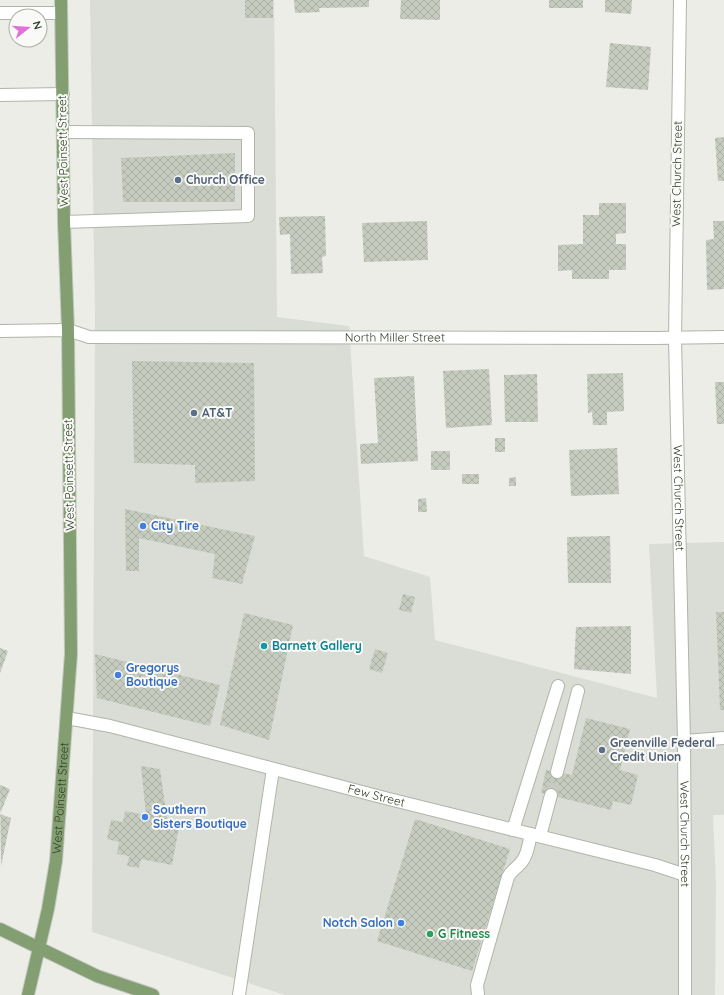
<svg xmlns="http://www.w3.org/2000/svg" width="724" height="995" font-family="Quicksand,sans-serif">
  <defs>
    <pattern id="building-cross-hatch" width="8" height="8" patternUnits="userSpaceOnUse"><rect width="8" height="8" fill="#c6cbbf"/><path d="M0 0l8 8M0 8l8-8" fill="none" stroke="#abafa4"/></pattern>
  </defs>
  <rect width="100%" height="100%" fill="#ebede6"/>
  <!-- built -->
  <path fill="#daddd5" d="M90,0H274L277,317L349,326L364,556L430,577L435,640L657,698L649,544L724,542V815H713L716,885L715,995H285L92,932L95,317Z"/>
  <!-- building -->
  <g fill="url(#building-cross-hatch)">
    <rect x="245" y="0" width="28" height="18"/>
    <path d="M294,0H369V7L319,8L320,12L295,13Z"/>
    <path d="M401,0H440V20L400,19Z"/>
    <rect x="549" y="0" width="34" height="8"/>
    <path d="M605,0H632L631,14L605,12Z"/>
    <path d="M610,43L651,47L648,90L606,87Z"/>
    <path d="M724,137V181H718L715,138Z"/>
    <path d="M235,153V202H123L121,158Z"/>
    <path d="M599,203H626V233L616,234V244H626V270H609V279H572V270L558,271V245L583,244V215H599Z"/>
    <path d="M325,216L326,256L322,257L323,273L291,274L290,234L280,235L279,217Z"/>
    <path d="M427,221L428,260L364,262L362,223Z"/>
    <path d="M713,221H724V289L707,290L706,240L714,239Z"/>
    <path d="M132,361L254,363L255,481L195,483V465L134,463Z"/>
    <path d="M489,369L492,425L446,428L443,371Z"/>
    <path d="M623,373L624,411L607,412V425H593L592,412L588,413L587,374Z"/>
    <path d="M537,374L538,422H505L504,375Z"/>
    <path d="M414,376L418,461L361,464L360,444L378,443L374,378Z"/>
    <path d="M715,382H724V424H717Z"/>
    <rect x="495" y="438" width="10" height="14"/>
    <path d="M617,448L619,494L571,496L569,450Z"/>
    <rect x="431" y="451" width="19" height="19"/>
    <rect x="462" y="474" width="17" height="10"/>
    <path d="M516,477V486H509V478Z"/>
    <path d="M426,498L427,512H418V499Z"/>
    <path d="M125,509L255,536L242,584L212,578L215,554L139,538V571H126Z"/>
    <path d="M610,536L611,583H568L567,537Z"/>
    <path d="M403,594L415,597L411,613L399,610Z"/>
    <path d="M716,612H724V710H720Z"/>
    <path d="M244,613L293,625L269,740L220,725Z"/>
    <path d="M631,626V674L574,669L576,627Z"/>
    <path d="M0,648L8,651L0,673Z"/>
    <path d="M375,649L388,653L382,673L369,669Z"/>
    <path d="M95,654L220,685L210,726L97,698Z"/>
    <path d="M586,718L630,729L620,770L638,775L631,805L613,801L611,810L541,793L546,770L572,775Z"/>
    <path d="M141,766L160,769L167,819L180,822L172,865L141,859L139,868L127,866L129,856L117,854L119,842L107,839L111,820L123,822L125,811L146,815Z"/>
    <path d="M0,785L10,789L0,814L11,818L1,866Z"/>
    <path d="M415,819L510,849L472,971L377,941Z"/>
  </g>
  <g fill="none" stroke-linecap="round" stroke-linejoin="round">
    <!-- minor-tunnel -->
    <path stroke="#c6cac0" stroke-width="12" stroke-dasharray="12 6" stroke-linecap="butt" d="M551,795L557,772"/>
    <defs>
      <g id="minor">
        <path id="s1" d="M680,0L675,338L684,741L685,875V995"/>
        <path d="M0,13H61"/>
        <path d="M0,95L63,94"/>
        <path d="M63,132L248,133V216L64,222"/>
        <path id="s2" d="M0,331L68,330L89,337L655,338L724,337"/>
        <path id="s3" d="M67,718L110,726L385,798L655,865L685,875"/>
        <path d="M684,741L724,738"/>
        <path d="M557,772L578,691"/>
        <path d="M513,830L558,686"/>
        <path d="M540,836L551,795"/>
        <path d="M239,995L273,769"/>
        <path d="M478,995L477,985L508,877C512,869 519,867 523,860C528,853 529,842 531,834"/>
      </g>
      <g id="major">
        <path d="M0,929L97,976L153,995"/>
        <path id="s4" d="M28,995L48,909L56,861L71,654L68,330L64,222L61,0"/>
      </g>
    </defs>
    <!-- minor casing -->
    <use href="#minor" stroke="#afb5a9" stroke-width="14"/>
    <!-- major casing -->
    <use href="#major" stroke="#c5c9c3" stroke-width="14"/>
    <!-- minor -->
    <use href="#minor" stroke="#fff" stroke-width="12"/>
    <!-- major -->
    <use href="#major" stroke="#839e70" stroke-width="12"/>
  </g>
  <!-- markers -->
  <g fill="#5c6f8a" stroke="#f9faf7" stroke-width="1.5">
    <circle cx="178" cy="180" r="4"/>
    <circle cx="194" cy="413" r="4"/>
    <circle cx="602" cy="750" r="4"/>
  </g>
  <g fill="#3f7fe0" stroke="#f9faf7" stroke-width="1.5">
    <circle cx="143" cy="526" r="4"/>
    <circle cx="118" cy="675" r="4"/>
    <circle cx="145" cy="817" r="4"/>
    <circle cx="401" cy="923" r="4"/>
  </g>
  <circle fill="#0f9aa8" stroke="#f9faf7" stroke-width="1.5" cx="264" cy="646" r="4"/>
  <circle fill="#2e9e5b" stroke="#f9faf7" stroke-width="1.5" cx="430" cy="934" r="4"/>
  <g text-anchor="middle" stroke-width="4" stroke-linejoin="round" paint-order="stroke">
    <!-- street labels -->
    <g font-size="12" fill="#313e27" stroke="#f9faf7">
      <text transform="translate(63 151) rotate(-91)" y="4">West Poinsett Street</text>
      <text transform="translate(677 174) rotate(-89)" y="4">West Church Street</text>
      <text dy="4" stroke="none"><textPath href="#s2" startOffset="396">North Miller Street</textPath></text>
      <text transform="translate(69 475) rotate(-91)" y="4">West Poinsett Street</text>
      <text dy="4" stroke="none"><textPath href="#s1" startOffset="498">West Church Street</textPath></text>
      <text dy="4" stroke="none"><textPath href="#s3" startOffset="319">Few Street</textPath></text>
      <text dy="4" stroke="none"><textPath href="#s4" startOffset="200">West Poinsett Street</textPath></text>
      <text dy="4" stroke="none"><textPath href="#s1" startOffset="834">West Church Street</textPath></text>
    </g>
    <!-- service labels -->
    <g font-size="12" font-weight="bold" fill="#4e5e75" stroke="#f9faf7" text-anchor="start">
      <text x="186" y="184">Church Office</text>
      <text x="202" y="417">AT&amp;T</text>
      <text x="610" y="747">Greenville Federal<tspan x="610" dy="14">Credit Union</tspan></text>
    </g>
    <!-- shop labels -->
    <g font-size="12" font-weight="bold" fill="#366cbe" stroke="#f9faf7" text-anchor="start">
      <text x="151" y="530">City Tire</text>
      <text x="126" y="672">Gregorys<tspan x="126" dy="14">Boutique</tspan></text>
      <text x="153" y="814">Southern<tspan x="153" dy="14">Sisters Boutique</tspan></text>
      <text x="393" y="927" text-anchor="end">Notch Salon</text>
    </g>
    <!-- culture labels -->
    <g font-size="12" font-weight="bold" fill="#0d838f" stroke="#f9faf7" text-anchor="start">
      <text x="272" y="650">Barnett Gallery</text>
    </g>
    <!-- leisure labels -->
    <g font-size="12" font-weight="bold" fill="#27864d" stroke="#f9faf7" text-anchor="start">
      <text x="438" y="938">G Fitness</text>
    </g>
  </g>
  <!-- north arrow -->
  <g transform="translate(28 28) rotate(73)"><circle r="19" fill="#f9faf7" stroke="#a9afa4"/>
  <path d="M0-3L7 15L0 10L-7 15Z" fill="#e270d9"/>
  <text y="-6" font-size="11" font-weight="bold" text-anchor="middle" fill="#313e27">N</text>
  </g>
</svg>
